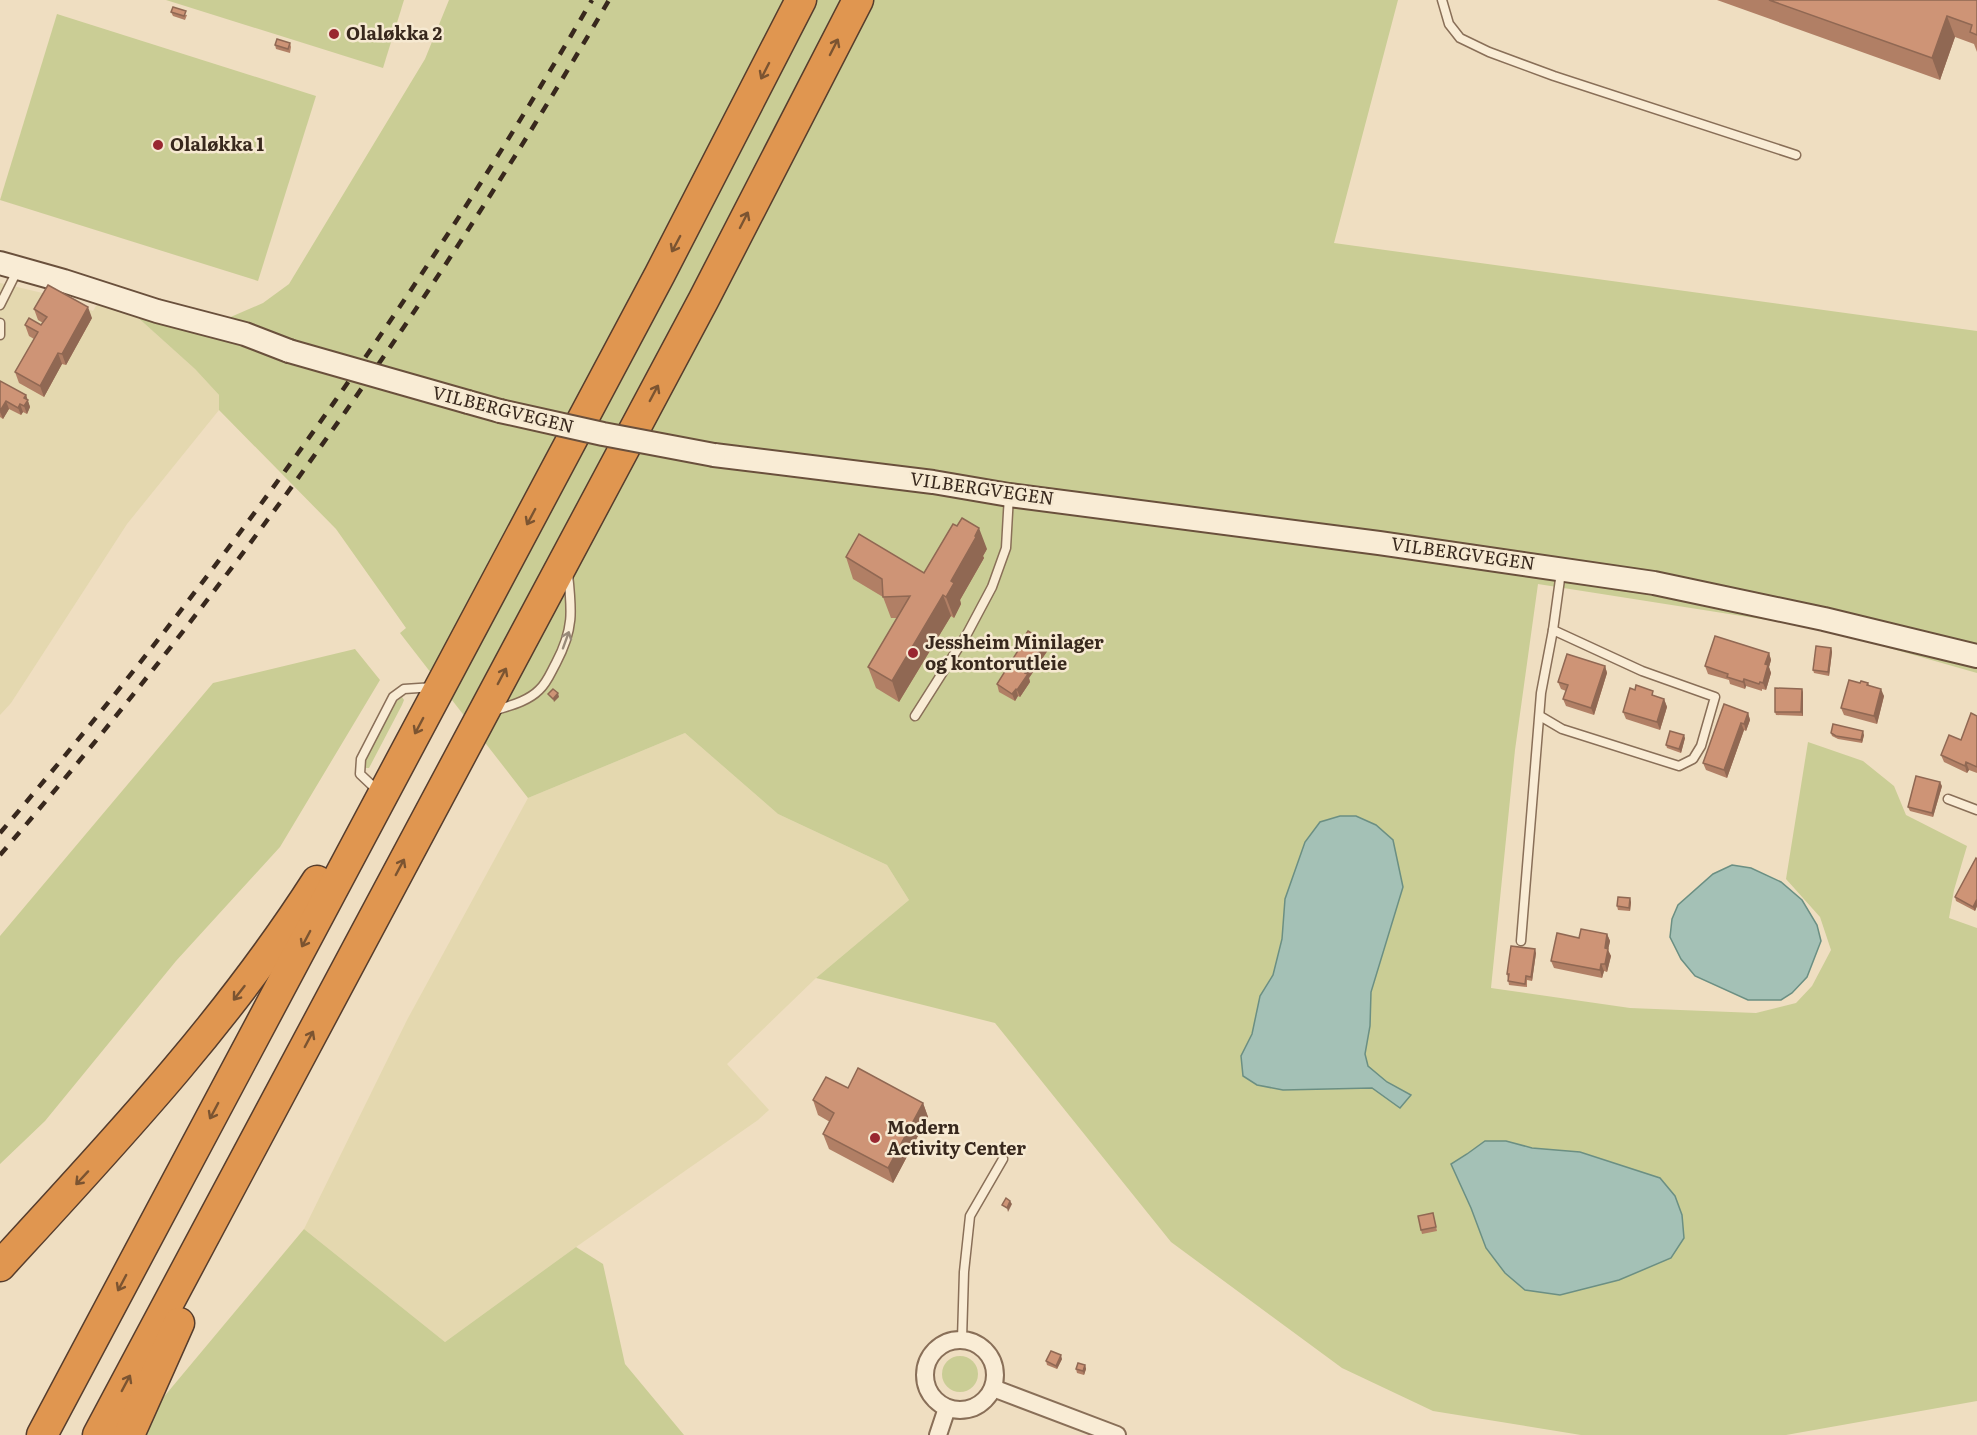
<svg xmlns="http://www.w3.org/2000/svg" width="1977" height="1435" font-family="Literata,serif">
  <rect width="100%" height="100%" fill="#efdec1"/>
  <!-- farmland -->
  <g fill="#e4d8af">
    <path d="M0,283L51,295L93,311L102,296L115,297L195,369L219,395V410L127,524L11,703L0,715Z"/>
    <path d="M685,733L778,814L887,865L909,900L816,978L727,1064L769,1110L758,1120L576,1247L445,1342L304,1229L407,1020L528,798Z"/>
  </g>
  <!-- green -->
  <g fill="#cacd95">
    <path d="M166,0H404L383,68Z"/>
    <path d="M449,0H1398L1334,243L1977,331V673L1819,628L1538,584L1515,750L1491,988L1630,1008L1756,1013L1796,1003L1812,986L1831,950L1820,917L1786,879L1808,742L1863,761L1894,786L1906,815L1967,846L1954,890L1949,918L1977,928V1401L1786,1435H1581L1433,1411L1342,1368L1171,1242L995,1023L816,978L909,900L887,865L778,814L685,733L528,798L400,633L406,628L336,529L219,410V395L195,369L115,297L226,319L263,303L289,284L425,59Z"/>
    <path d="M57,14L316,96L258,281L0,200Z"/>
    <path d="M355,649L380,680L280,847L176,961L45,1121L0,1164V936L213,683Z"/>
    <path d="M402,697L404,700L402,705L369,768H366C362,756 389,715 397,701Z"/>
    <path d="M304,1229L445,1342L576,1247L603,1264L625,1364L684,1435H138L142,1423Z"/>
    <circle cx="960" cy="1374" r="18"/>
  </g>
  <!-- water -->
  <g fill="#a4c1b6" stroke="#6b8f83" stroke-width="1.5">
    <path d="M1340,816H1356L1376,825L1393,840L1403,887L1371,992L1370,1026L1365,1054L1368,1066L1387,1082L1411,1095L1400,1108L1372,1088L1283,1090L1257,1085L1243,1076L1241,1056L1252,1034L1260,996L1273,975L1282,939L1285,899L1305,842L1320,822Z"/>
    <path d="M1732,865L1751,868L1781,882L1802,900L1817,925L1821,941L1807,977L1792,993L1781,1000H1748L1695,976L1681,959L1670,937L1672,919L1678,905L1713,874Z"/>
    <path d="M1485,1141H1506L1532,1148L1580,1152L1660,1178L1675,1196L1682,1215L1684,1238L1671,1258L1619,1280L1560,1295L1525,1290L1505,1273L1486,1248L1471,1208L1451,1164L1467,1154Z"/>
  </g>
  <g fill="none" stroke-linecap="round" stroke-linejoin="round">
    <defs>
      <g id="service">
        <path d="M1442,0L1449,24L1460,38L1489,52L1554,76L1796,155"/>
        <path d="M0,305L18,269"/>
        <path d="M0,323V335"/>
        <path d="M493,711C508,706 527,702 539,690C547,683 551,672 556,663C574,629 572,611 568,574"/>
        <path d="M915,716L967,634L992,587L1006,548L1009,495"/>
        <path d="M1540,716L1562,729L1679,766L1693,759L1701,746L1715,697L1642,671L1553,630"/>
        <path d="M379,792L360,774L361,759L393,697L404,689L434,687"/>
        <path d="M1948,799L1977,810"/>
        <path d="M1521,941L1541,693L1553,630L1561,572"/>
        <path d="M962,1339L964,1272L970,1216L1003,1159"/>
      </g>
      <g id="minor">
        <circle cx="960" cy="1375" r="35"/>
        <path d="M993,1388L1117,1435"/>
        <path d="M938,1435L947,1408"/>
      </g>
      <g id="secondary">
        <path d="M0,263L64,281L157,311L245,334L289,351"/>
        <path d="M468,402L500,411"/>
        <path d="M714,455L933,482L1009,495L1379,543L1654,583L1824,619L1977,656"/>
      </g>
      <g id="motorway">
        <path d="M0,1266C114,1142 226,1023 317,881"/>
        <path d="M42,1435L660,274L801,0"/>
        <path d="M98,1435L704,299L858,0"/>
        <path d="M129,1435L179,1323"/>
      </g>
    </defs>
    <!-- service casing -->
    <use href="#service" stroke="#896f58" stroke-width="11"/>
    <!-- minor casing -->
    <use href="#minor" stroke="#896f58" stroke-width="20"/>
    <!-- secondary casing -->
    <use href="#secondary" stroke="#6a503c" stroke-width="26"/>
    <!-- motorway casing -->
    <use href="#motorway" stroke="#563d2d" stroke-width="33"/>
    <!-- service -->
    <use href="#service" stroke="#f9ecd5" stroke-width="8"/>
    <!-- minor -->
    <use href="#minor" stroke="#f9ecd5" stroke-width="16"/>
    <!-- secondary -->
    <use href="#secondary" stroke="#f9ecd5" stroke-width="22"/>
    <!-- motorway -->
    <use href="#motorway" stroke="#e09650" stroke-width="30"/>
    <!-- rail -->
    <g stroke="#38281d" stroke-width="4.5" stroke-dasharray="10 10" stroke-linecap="butt">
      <path d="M0,833C222,573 420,295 592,0"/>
      <path d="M0,855C229,589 433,303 609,0"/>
    </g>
    <defs>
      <g id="secondary-bridge">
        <path d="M289,351L468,402"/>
        <path d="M500,411L603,434L714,455"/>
      </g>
    </defs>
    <!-- secondary-bridge casing -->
    <use href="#secondary-bridge" stroke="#6a503c" stroke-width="26" stroke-linecap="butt"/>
    <!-- secondary-bridge -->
    <use href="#secondary-bridge" stroke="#f9ecd5" stroke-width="22"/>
  </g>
  <!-- wall -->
  <g fill="#b17f65">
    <path d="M1717,0H1977V52L1974,44L1955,37L1940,80Z"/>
    <path d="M171,12L187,15L185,20L173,16Z"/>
    <path d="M290,43L291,47L290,53L276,49L275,45Z"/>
    <path d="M34,309L92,318L66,365L62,364L44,397L19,383L15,372L34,339L29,336L25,325H41L43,323L38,320Z"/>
    <path d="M0,381L26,395L30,407L27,414L23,412L21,415L9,409L3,419L0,417Z"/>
    <path d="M987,549L983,556L984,558L960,600L961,604L954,618L951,616L899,702L876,688L868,667L898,618H891L883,597L853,579L846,557L924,573Z"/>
    <path d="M1024,637L1045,642L1048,650L1029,678L1030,682L1020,697L1018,696L1015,701L999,692L997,684L1025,640Z"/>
    <path d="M1831,648L1832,652L1829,676L1814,673L1813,670Z"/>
    <path d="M1769,653L1771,660L1769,667L1771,673L1766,690L1762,689V691L1746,686L1745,689L1730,684L1729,680L1708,674L1705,666Z"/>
    <path d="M1605,666L1607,673L1594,715L1566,706L1563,699L1566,691L1561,689L1558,682Z"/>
    <path d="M1860,683H1868L1869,685L1884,696L1877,724L1844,715L1841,708Z"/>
    <path d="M1803,692V716L1776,715L1775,712Z"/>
    <path d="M1655,696L1664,699L1667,707L1660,730L1626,719L1623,712Z"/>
    <path d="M1748,713L1750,720L1746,731L1744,730L1727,778L1706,770L1703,763Z"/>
    <path d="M1977,716V773L1969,770L1967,773L1944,762L1941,755L1961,740Z"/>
    <path d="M1831,733L1864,735L1862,743L1838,739L1832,736Z"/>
    <path d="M1685,738L1681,753L1667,748L1666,745Z"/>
    <path d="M1942,786L1933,817L1910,811L1908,807Z"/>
    <path d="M1977,859V906L1975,911L1956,901L1955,897Z"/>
    <path d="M1631,902L1630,911L1618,910L1617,906Z"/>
    <path d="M1607,934L1610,941L1608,950L1611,956L1607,972L1604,971L1602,978L1554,968L1551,961L1579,938Z"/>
    <path d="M1536,953L1532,981L1527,980V987L1509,985L1507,974Z"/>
    <path d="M848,1088L923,1103L928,1117L893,1183L829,1149L823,1134L830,1122L818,1115L813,1100Z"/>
    <path d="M1433,1213L1437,1231L1422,1234L1421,1230Z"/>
    <path d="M1062,1359L1057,1369L1047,1365L1046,1361Z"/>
    <path d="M1085,1365L1086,1369L1084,1375L1077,1373L1076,1369Z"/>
  </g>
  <!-- shaded-wall -->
  <g fill="#906853">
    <path d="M1947,16L1955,37L1940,80L1932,58Z"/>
    <path d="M88,307L92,318L66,365L62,354Z"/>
    <path d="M58,353L62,364L44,397L40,386Z"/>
    <path d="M26,395L30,407L27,414L24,406V398Z"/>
    <path d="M6,401L9,409L3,419L0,412Z"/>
    <path d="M20,404L23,412L21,415L18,408Z"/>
    <path d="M979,528L987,549L983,556L984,558L960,600L961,604L954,618L946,597L951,581Z"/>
    <path d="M943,595L951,616L899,702L892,681Z"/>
    <path d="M1045,642L1048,650L1029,678L1030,682L1020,697L1017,690L1025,673Z"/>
    <path d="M1831,648L1832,652L1829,676L1828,672Z"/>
    <path d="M1769,653L1771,660L1769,667L1771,673L1766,690L1763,683L1765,664Z"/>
    <path d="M1605,666L1607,673L1594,715L1591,708Z"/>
    <path d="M1744,679L1746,686L1745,689L1743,682Z"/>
    <path d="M1016,689L1018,696L1015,701L1012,694Z"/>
    <path d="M1802,689L1803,692V716L1801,712Z"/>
    <path d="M1881,689L1884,696L1877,724L1874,716Z"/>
    <path d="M558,693L559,697L554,702L553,699Z"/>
    <path d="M1664,699L1667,707L1660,730L1657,722Z"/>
    <path d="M1748,713L1750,720L1746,731L1744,724Z"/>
    <path d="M1741,723L1744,730L1727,778L1724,770Z"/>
    <path d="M1863,731L1864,735L1862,743L1861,740Z"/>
    <path d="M1684,735L1685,738L1681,753L1679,749Z"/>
    <path d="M1966,762L1969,770L1967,773L1965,766Z"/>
    <path d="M1940,782L1942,786L1933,817L1932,813Z"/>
    <path d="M1630,898L1631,902L1630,911L1629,908Z"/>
    <path d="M1977,899V906L1975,911L1973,907Z"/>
    <path d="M1607,934L1610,941L1608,950L1611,956L1607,972L1605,964V948Z"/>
    <path d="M1535,949L1536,953L1532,981L1531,977Z"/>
    <path d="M1601,964L1604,971L1602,978L1600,970Z"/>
    <path d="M923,1103L928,1117L893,1183L888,1168Z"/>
    <path d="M1010,1201L1012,1204L1008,1212L1007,1208Z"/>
    <path d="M1061,1355L1062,1359L1057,1369L1056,1366Z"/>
    <path d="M1085,1365L1086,1369L1084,1375L1083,1371Z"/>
  </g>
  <!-- building -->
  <g fill="#ce9476" stroke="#906853" stroke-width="1.5">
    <path d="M1769,0H1977V35L1970,32L1972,25L1947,16L1932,58Z"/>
    <path d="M173,7L186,11L184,16L171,12Z"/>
    <path d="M277,39L290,43L288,49L275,45Z"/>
    <path d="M48,285L88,307L62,354L58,353L40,386L15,372L38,332L25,325L29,318L41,325L47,317L34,309Z"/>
    <path d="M0,381L26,395L24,398L28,400L24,406L20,404L18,408L6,401L0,411Z"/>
    <path d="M962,518L979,528L975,536L976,537L951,581L954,583L946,597L943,595L892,681L868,667L910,596L883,597L882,579L846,557L859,534L924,573L953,524L957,526Z"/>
    <path d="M1028,631L1045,642L1025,673L1028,674L1017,690L1016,689L1012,694L997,684L1026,638L1024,637Z"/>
    <path d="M1715,636L1769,653L1765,664L1768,665L1763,683L1760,682L1759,684L1744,679L1743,682L1727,677L1728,674L1705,666Z"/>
    <path d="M1816,646L1831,648L1828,672L1813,670Z"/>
    <path d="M1567,654L1605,666L1591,708L1563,699L1568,685L1558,682Z"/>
    <path d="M1849,680L1860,683L1861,681L1868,683L1867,685L1881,689L1874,716L1841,708Z"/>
    <path d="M1636,685L1653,691L1652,695L1664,699L1657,722L1623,712L1630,688L1635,690Z"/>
    <path d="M1775,688L1802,689L1801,712H1775Z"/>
    <path d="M553,689L558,693L553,699L548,694Z"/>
    <path d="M1724,704L1748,713L1744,724L1741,723L1724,770L1703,763Z"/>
    <path d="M1971,713L1977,716V767L1966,762L1965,766L1941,755L1949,735L1961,740Z"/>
    <path d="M1833,724L1863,731L1861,740L1836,736L1831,733Z"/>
    <path d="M1670,731L1684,735L1679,749L1666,745Z"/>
    <path d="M1916,776L1940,782L1932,813L1908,807Z"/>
    <path d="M1976,858L1977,859V899L1973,907L1955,897Z"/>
    <path d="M1618,897L1630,898L1629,908L1617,906Z"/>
    <path d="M1581,929L1607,934L1605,948L1608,949L1605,964H1601L1600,970L1551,961L1557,933L1579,938Z"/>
    <path d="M1511,946L1535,949L1531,977L1526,976L1525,984L1508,981L1509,974H1507Z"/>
    <path d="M858,1068L923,1103L888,1168L823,1134L834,1113L813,1100L826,1077L848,1088Z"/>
    <path d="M1006,1198L1010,1201L1007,1208L1002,1205Z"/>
    <path d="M1433,1213L1436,1227L1421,1230L1418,1216Z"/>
    <path d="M1051,1351L1061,1355L1056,1366L1046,1361Z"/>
    <path d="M1078,1363L1085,1365L1083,1371L1076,1369Z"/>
  </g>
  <!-- one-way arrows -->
  <defs><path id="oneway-shaft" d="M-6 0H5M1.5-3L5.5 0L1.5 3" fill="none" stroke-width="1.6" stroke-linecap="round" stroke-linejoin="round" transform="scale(1.5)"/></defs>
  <g stroke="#7b5431">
    <use href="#oneway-shaft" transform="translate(834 47) rotate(-63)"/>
    <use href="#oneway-shaft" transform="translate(765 71) rotate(117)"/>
    <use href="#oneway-shaft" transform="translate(744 220) rotate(-63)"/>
    <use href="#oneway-shaft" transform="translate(676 244) rotate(118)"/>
    <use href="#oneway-shaft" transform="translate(654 393) rotate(-62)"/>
    <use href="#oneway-shaft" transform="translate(531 517) rotate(118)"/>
    <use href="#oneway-shaft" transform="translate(502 676) rotate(-62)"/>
    <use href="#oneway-shaft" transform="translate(419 726) rotate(118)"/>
    <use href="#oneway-shaft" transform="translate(400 867) rotate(-62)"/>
    <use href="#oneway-shaft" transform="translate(306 939) rotate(118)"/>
    <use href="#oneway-shaft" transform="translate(239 993) rotate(128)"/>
    <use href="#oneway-shaft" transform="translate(309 1039) rotate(-62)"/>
    <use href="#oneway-shaft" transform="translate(214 1111) rotate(118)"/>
    <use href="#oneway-shaft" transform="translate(82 1178) rotate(133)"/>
    <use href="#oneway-shaft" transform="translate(122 1283) rotate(118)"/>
    <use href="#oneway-shaft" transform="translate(126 1383) rotate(-62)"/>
  </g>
  <use stroke="#988a79" href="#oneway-shaft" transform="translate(566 640) rotate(-70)"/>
  <!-- markers -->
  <g fill="#992730" stroke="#f6e9d1" stroke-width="2">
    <circle cx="334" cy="34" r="6"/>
    <circle cx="158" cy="145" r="6"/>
    <circle cx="913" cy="653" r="6"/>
    <circle cx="875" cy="1138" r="6"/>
  </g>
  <g text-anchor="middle" stroke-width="5" stroke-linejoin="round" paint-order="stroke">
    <!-- poi labels -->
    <g font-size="18" font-weight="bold" fill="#38281d" stroke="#f6e9d1" text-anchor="start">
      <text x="346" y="40">Olaløkka 2</text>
      <text x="170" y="151">Olaløkka 1</text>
      <text x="925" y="649">Jessheim Minilager<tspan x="925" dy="21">og kontorutleie</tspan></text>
      <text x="887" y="1134">Modern<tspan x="887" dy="21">Activity Center</tspan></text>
    </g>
    <!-- street labels -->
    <g font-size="18" fill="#38281d" stroke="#f6e9d1">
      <text transform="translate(503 410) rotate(14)" y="6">VILBERGVEGEN</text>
      <text transform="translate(982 489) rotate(8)" y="6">VILBERGVEGEN</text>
      <text transform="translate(1463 554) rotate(8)" y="6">VILBERGVEGEN</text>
    </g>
  </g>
</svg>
